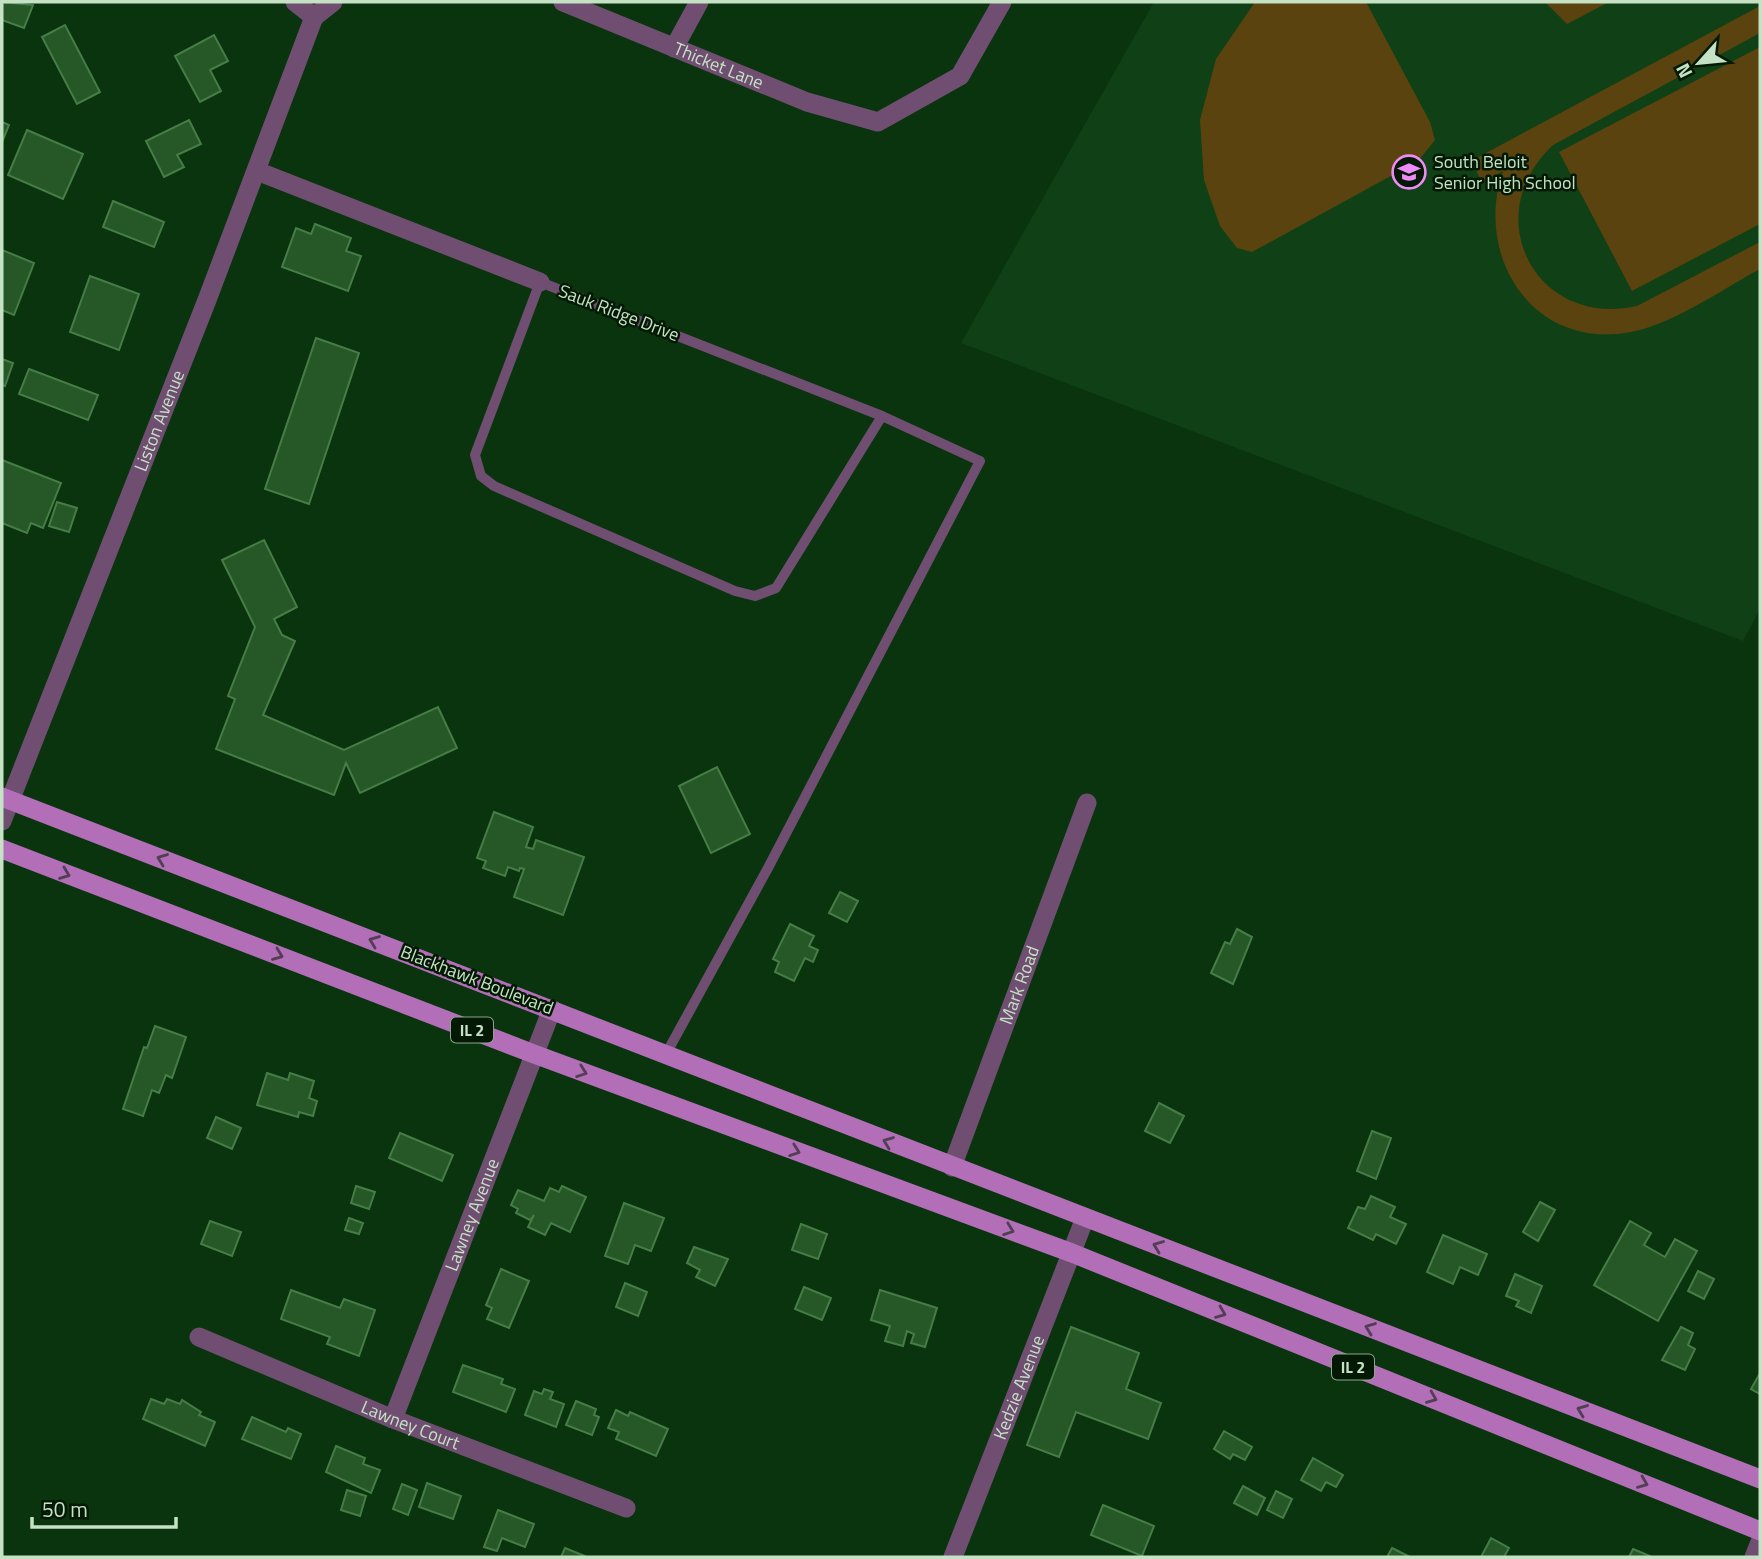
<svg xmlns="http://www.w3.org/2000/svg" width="1762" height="1559" font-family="'Titillium Web',sans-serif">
  <rect width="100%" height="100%" fill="#09340d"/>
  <!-- built -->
  <path fill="#104015" d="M1154,2H1760V609L1743,641L961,343Z"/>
  <!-- green -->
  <g fill="#5a430e">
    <path d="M1255,2H1366L1430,122L1435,140L1418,161L1252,252L1237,248L1220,226L1204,180L1200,120L1216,59Z"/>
    <path d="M1545,2H1609L1567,24Z"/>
    <path d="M1760,6V33L1553,145C1477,216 1536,329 1637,306L1760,242V269C1721,290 1669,327 1625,333C1531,347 1474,255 1503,171L1482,182L1471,161Z"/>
    <path d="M1760,47V224L1632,291L1559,152Z"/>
  </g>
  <!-- building -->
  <g fill="#255727" stroke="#467d47" stroke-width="2">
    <path d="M2,2L33,5L24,28L2,20Z"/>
    <path d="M65,25L100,92L77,104L42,37Z"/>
    <path d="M214,35L228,61L210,70L221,91L200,102L175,56Z"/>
    <path d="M189,120L201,144L177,155L184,167L164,177L146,141Z"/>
    <path d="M2,122L9,125L2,142Z"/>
    <path d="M27,130L83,154L63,199L8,175Z"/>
    <path d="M113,201L164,222L154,247L103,227Z"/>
    <path d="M315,224L351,238L346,251L361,256L348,291L282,267L296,228L311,234Z"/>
    <path d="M2,250L34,263L14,315L2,310Z"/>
    <path d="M90,276L139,294L119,350L70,332Z"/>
    <path d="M316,338L359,353L309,504L265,489Z"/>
    <path d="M2,359L13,363L5,386L2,385Z"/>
    <path d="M29,369L98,395L88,420L19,394Z"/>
    <path d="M2,460L61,483L43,528L31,523L27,533L2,523Z"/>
    <path d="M57,502L77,508L69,532L49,526Z"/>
    <path d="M264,540L297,607L274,619L282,635L295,641L263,715L344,750L438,707L457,748L360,793L346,763L334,795L216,749L235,699L228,696L255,627L222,560Z"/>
    <path d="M717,767L750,834L711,853L679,786Z"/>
    <path d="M494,812L533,827L526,847L533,849L536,840L584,857L563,915L514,897L524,869L520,868L519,871L508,867L505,876L483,868L486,861L477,858Z"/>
    <path d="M840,892L858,901L847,922L829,913Z"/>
    <path d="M790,924L814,936L809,946L818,950L813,962L805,958L794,981L775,972L779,962L773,959Z"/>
    <path d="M1237,929L1252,937L1233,984L1211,973L1225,942L1230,944Z"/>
    <path d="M155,1026L186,1037L172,1078L166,1075L159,1093L152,1090L143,1116L123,1109L144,1047L147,1048Z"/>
    <path d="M267,1073L288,1080L290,1073L314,1081L309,1098L317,1101L313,1116L299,1112L298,1117L257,1105Z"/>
    <path d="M1159,1103L1184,1116L1170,1143L1145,1131Z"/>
    <path d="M216,1117L241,1128L232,1149L207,1138Z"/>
    <path d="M1372,1131L1391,1138L1376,1179L1357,1171Z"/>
    <path d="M400,1133L453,1155L442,1181L389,1158Z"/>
    <path d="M356,1186L375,1192L369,1209L351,1203Z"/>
    <path d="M562,1186L586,1197L570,1232L551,1223L545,1235L528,1227L534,1215L530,1220L516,1213L518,1209L511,1205L518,1190L544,1201L550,1188L559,1192Z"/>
    <path d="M1371,1196L1395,1207L1390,1217L1406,1224L1396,1244L1376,1234L1373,1240L1348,1228L1358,1207L1365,1209Z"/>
    <path d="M1540,1202L1555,1210L1538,1241L1523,1232Z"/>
    <path d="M624,1203L664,1218L651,1251L635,1245L628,1264L605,1256Z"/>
    <path d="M349,1218L363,1223L359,1234L345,1230Z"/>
    <path d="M210,1221L241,1232L232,1256L201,1244Z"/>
    <path d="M1630,1221L1651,1233L1644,1245L1665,1257L1675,1239L1697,1251L1658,1321L1594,1285Z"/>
    <path d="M801,1224L827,1234L818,1259L792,1250Z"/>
    <path d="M1443,1235L1487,1254L1478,1275L1460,1267L1453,1284L1427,1272Z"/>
    <path d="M694,1247L728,1259L715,1286L696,1277L700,1270L687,1263Z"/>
    <path d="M501,1269L529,1281L509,1328L487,1319L492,1308L486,1305Z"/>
    <path d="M1698,1271L1714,1279L1704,1299L1688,1291Z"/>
    <path d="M1515,1274L1542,1286L1531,1313L1516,1306L1519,1301L1506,1296Z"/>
    <path d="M625,1283L647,1292L638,1316L616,1307Z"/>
    <path d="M804,1287L831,1298L822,1320L795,1309Z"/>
    <path d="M291,1290L340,1308L344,1299L375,1310L359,1356L327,1344L330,1337L281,1319Z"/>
    <path d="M880,1290L937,1308L925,1347L911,1343L914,1334L907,1331L903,1346L885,1341L890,1326L871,1320Z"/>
    <path d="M1071,1327L1139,1353L1126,1389L1161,1403L1148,1439L1076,1412L1059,1457L1027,1445Z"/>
    <path d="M1681,1327L1693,1333L1688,1345L1695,1349L1685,1370L1662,1360Z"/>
    <path d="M463,1365L503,1379L501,1384L515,1389L506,1412L453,1392Z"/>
    <path d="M1760,1373V1394L1751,1389Z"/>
    <path d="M544,1389L553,1392L550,1399L564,1404L556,1427L525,1415L534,1391L542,1394Z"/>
    <path d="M151,1399L164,1404L167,1399L180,1404L182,1400L201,1412L199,1415L215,1422L205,1446L143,1419Z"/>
    <path d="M576,1401L596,1409L594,1415L599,1417L592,1435L566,1425Z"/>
    <path d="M616,1410L628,1416L630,1412L668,1429L656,1456L616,1439L619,1432L608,1428Z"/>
    <path d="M252,1417L286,1432L288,1428L301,1434L291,1459L242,1439Z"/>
    <path d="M1224,1431L1252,1447L1245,1460L1233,1454L1230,1459L1214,1449Z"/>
    <path d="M336,1446L365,1458L363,1464L380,1470L371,1493L326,1472Z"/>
    <path d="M1313,1458L1343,1475L1336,1487L1326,1482L1321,1491L1301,1480Z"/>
    <path d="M427,1483L461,1496L453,1519L419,1507Z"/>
    <path d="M402,1484L417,1490L408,1515L393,1509Z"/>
    <path d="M1243,1486L1265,1498L1257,1515L1234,1503Z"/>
    <path d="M347,1490L366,1496L360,1516L341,1510Z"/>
    <path d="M1276,1491L1292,1499L1283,1518L1267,1510Z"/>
    <path d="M1103,1505L1154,1526L1142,1556L1091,1535Z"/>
    <path d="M498,1510L534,1524L525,1547L502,1538L497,1551L484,1547Z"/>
    <path d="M1491,1538L1509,1548L1504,1557H1481Z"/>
    <path d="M565,1548L587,1557H561Z"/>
    <path d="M1392,1548L1410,1557H1387Z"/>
    <path d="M1633,1549L1652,1557H1629Z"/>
  </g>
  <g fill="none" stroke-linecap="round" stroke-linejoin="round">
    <!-- service -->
    <path stroke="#6f4e72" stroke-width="10" d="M666,1054L768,868L980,461L882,416L540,282L475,455L481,476L494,486L735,591L755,596L776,588L882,416"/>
    <!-- minor -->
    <g stroke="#6f4e72" stroke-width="19">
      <path d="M295,2L314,17L333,2"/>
      <path id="s1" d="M563,2L807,102L878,122L960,76L1002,2"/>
      <path d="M674,48L699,2"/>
      <path d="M257,171L540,282"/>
      <path id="s2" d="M2,821L207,300L314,17"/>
      <path id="s3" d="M952,1167L1087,803"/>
      <path id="s4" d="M199,1337L393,1419L626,1508"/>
      <path id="s5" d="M393,1419L552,1009"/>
      <path id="s6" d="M953,1557L1085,1218"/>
      <path d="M1754,1557L1760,1542"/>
    </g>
    <!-- primary -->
    <g stroke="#b36eb8" stroke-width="19">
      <path d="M2,797L1760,1479"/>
      <path d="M2,849L534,1054L1072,1253L1760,1531"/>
    </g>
  </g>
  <!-- one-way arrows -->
  <defs><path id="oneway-chevron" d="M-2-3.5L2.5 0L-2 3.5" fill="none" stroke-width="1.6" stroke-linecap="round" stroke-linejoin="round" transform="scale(1.75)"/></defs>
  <g stroke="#523f55">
    <use href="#oneway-chevron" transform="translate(162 859) rotate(-159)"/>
    <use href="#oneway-chevron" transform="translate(65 874) rotate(21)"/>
    <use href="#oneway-chevron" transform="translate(374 941) rotate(-159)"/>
    <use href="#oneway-chevron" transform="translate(278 955) rotate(21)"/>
    <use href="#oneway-chevron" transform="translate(582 1072) rotate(20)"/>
    <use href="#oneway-chevron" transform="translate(888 1142) rotate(-159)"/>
    <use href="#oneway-chevron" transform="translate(795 1151) rotate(20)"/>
    <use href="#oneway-chevron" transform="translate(1009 1230) rotate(20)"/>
    <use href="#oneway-chevron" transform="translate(1158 1246) rotate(-159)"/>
    <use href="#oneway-chevron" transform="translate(1221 1313) rotate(22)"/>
    <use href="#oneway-chevron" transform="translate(1370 1328) rotate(-159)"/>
    <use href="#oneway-chevron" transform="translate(1432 1398) rotate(22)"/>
    <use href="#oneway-chevron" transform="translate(1582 1410) rotate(-159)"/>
    <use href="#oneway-chevron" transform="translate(1643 1483) rotate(22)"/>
  </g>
  <!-- icons -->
  <defs>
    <symbol id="school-ring" viewBox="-11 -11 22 22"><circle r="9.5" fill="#031904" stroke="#ef8bf7" stroke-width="1.5"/><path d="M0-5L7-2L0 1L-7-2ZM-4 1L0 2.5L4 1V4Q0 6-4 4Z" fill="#ef8bf7"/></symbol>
  </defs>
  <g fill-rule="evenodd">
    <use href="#school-ring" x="1390" y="153" width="38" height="38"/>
  </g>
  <g text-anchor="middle" stroke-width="5" stroke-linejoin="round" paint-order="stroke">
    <!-- shield labels -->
    <g fill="#031904" stroke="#8ba68a" stroke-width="2">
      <rect x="451" y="1017.5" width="42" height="25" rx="5"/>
      <rect x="1332" y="1354.5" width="42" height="25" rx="5"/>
    </g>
    <g font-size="16" font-weight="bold" fill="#c5e2c4">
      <text x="472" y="1036">IL 2</text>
      <text x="1353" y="1373">IL 2</text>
    </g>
    <!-- street labels -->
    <g font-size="18" fill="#c5e2c4" stroke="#031904">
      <text dy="6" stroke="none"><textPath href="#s1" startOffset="168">Thicket Lane</textPath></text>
      <text transform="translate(619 313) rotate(21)" y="6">Sauk Ridge Drive</text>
      <text dy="6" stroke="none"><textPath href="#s2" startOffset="430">Liston Avenue</textPath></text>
      <text transform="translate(477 980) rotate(21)" y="6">Blackhawk Boulevard</text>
      <text dy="6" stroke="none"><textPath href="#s3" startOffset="194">Mark Road</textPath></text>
      <text dy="6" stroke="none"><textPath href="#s5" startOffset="219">Lawney Avenue</textPath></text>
      <text dy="6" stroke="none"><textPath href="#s6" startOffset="182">Kedzie Avenue</textPath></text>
      <text dy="6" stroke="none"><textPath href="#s4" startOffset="229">Lawney Court</textPath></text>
    </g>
    <!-- poi labels -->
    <g font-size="18" fill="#c5e2c4" stroke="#031904" text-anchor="start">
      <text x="1434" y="168">South Beloit<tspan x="1434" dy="21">Senior High School</tspan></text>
    </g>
  </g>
  <!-- border -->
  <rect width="1762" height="1559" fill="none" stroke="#c5e2c4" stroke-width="7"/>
  <!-- north arrow -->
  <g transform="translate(1699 63) rotate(243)" stroke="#031904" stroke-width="5" paint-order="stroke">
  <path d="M0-5L12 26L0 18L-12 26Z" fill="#c5e2c4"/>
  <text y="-10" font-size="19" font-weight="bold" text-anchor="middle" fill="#c5e2c4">N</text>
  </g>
  <!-- scale -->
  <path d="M32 1517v10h144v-10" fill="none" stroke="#c5e2c4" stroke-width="3.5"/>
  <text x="42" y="1517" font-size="21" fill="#c5e2c4" stroke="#031904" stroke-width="5" paint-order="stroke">50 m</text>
</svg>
